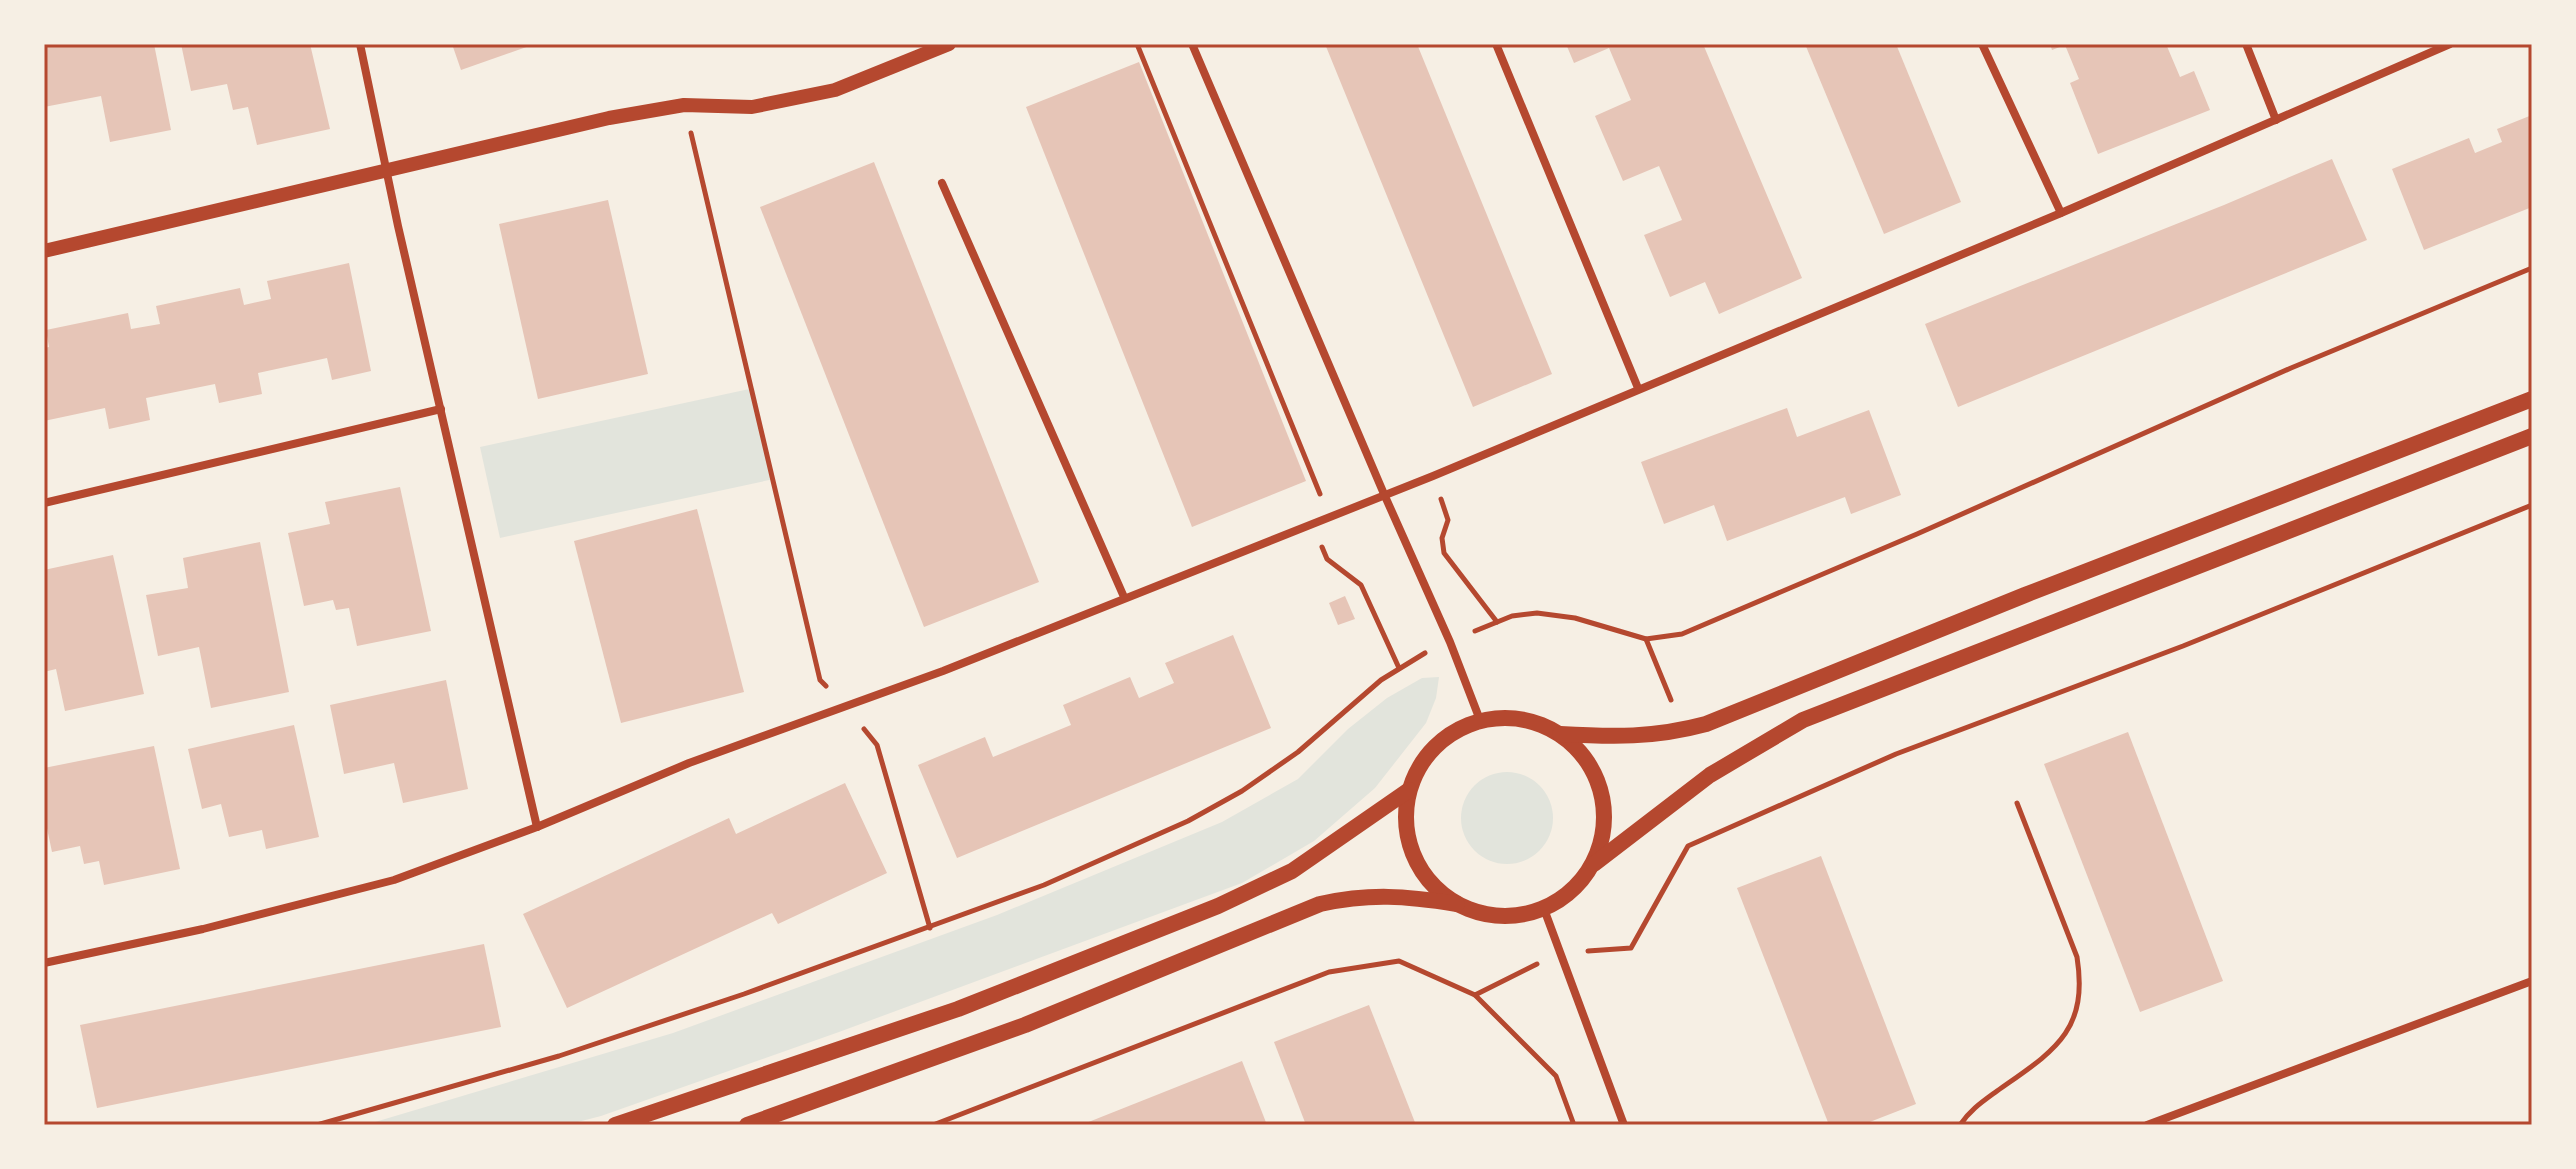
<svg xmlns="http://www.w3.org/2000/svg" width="2576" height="1169" font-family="'DM Sans',sans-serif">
  <rect width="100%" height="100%" fill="#f6efe4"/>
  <!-- green -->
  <g fill="#e2e4dc">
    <path d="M754,388L774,479L500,538L480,447Z"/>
    <path d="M1439,677L1436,698L1426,723L1375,788L1314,841L1242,883L839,1032L601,1116L566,1125H365L673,1033L997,915L1222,822L1298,779L1348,729L1387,698L1422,678Z"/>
    <circle cx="1507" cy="818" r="46"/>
  </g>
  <!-- building -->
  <g fill="#e6c5b7">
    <path d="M44,44H154L171,130L110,142L101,96L44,107Z"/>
    <path d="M181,44H310L330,129L257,145L248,107L233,110L227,84L191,91Z"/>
    <path d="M452,44H535L461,70Z"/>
    <path d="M1325,44H1417L1552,374L1473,407Z"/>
    <path d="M1566,44H1703L1802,278L1719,314L1705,282L1670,297L1644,235L1682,220L1659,166L1623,181L1595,116L1631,100L1609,48L1574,63Z"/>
    <path d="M1805,44H1896L1961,202L1884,234Z"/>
    <path d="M2050,44H2166L2180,77L2194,71L2210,110L2098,154L2070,83L2079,79L2065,45L2052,50Z"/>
    <path d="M1139,62L1306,481L1192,527L1026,107Z"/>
    <path d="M2532,115V207L2424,250L2392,169L2469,138L2475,153L2502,142L2497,129Z"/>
    <path d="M2332,159L2367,240L1958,407L1925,324L2224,205Z"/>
    <path d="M874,162L1039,582L924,627L760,207Z"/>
    <path d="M608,200L648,374L538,399L499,224Z"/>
    <path d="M349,263L371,371L332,380L327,358L258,373L262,394L219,403L215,384L146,398L150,420L109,429L105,408L44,421V348L49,347L46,330L128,313L131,329L160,324L156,306L240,288L244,305L271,299L267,281Z"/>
    <path d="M1787,408L1797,437L1869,410L1901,495L1851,514L1845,497L1727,541L1714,505L1664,524L1641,462Z"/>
    <path d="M400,487L431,631L357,646L349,608L336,610L333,600L304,606L288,533L330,524L325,502Z"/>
    <path d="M697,509L744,692L621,723L574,541Z"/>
    <path d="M260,542L289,692L211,708L199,647L158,656L146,595L188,588L183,558Z"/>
    <path d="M113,555L144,694L65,711L56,669L44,672V570Z"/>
    <path d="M1345,596L1355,619L1338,625L1329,603Z"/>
    <path d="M1233,635L1271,728L957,858L918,765L985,737L993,757L1071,725L1063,705L1130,677L1139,698L1174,683L1165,663Z"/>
    <path d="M446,680L468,789L403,803L394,763L344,774L330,705Z"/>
    <path d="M294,725L319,837L266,849L262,830L229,837L221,804L202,809L188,749Z"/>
    <path d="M2128,732L2223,981L2140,1012L2044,764Z"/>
    <path d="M154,746L180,869L104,885L99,861L84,864L80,846L52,852L44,814V768Z"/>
    <path d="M845,783L887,873L778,924L772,913L567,1008L523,914L729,818L736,834Z"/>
    <path d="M1821,856L1916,1104L1862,1125H1829L1737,888Z"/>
    <path d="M484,944L501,1027L97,1108L80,1025Z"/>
    <path d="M1369,1005L1416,1125H1306L1274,1042Z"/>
    <path d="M1242,1061L1267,1125H1081Z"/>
  </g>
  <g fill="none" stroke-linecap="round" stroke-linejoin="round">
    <!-- path -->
    <g stroke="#b5482f" stroke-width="5">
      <path d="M1137,44L1320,494"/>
      <path d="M691,133L820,680L826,686"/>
      <path d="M1441,499L1448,520L1442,538L1444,553L1497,622"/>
      <path d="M1322,547L1327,559L1361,585L1399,668"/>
      <path d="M1475,631L1512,616L1537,613L1575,618L1646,639L1682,634L1917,534L2291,368L2532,268"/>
      <path d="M1646,639L1671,700"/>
      <path d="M864,729L877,745L930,928"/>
      <path d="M1588,951L1631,948L1688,846L1896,754L2183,646L2532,505"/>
      <path d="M1475,995L1556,1076L1574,1125"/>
      <path d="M317,1125L559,1056L744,994L1044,885L1188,821L1242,791L1298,752L1381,680L1425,653"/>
      <path d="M933,1125L1329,972L1399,961L1475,995L1537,964"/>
      <path d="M1960,1125C1970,1110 1982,1102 1997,1091C2052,1052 2089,1033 2077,957L2017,803"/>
    </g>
    <!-- minor -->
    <g stroke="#b5482f" stroke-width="8">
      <path d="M360,44L398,226L537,827"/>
      <path d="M1192,44L1384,494L1450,642L1480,720"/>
      <path d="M1496,44L1638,388"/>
      <path d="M1982,44L2061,213"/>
      <path d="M2246,44L2276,120"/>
      <path d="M942,183L1124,597"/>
      <path d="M44,503L441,409"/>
      <path d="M1544,909L1624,1125"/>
      <path d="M44,963L203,929L394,880L537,827L689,763L943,671L1433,476L2061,213L2450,44"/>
      <path d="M2147,1125L2532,981"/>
    </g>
    <!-- tertiary -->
    <path stroke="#b5482f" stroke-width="14" d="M44,251L609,118L684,105L752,107L835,90L949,44"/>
    <!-- secondary -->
    <g stroke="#b5482f" stroke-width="16">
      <circle cx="1505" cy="817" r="99"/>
      <path d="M1560,734C1613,737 1654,738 1706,724L2025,595L2532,399"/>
      <path d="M1594,864L1710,775L1803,720L2532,436"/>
      <path d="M615,1125L958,1009L1218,906L1292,871L1409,790"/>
      <path d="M747,1125L1025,1025L1320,904C1371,893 1405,896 1457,904"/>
    </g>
  </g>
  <!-- border -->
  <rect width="2576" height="1169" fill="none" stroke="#f6efe4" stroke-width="92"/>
  <rect x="46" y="46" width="2484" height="1077" fill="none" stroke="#b5482f" stroke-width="3"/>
</svg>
